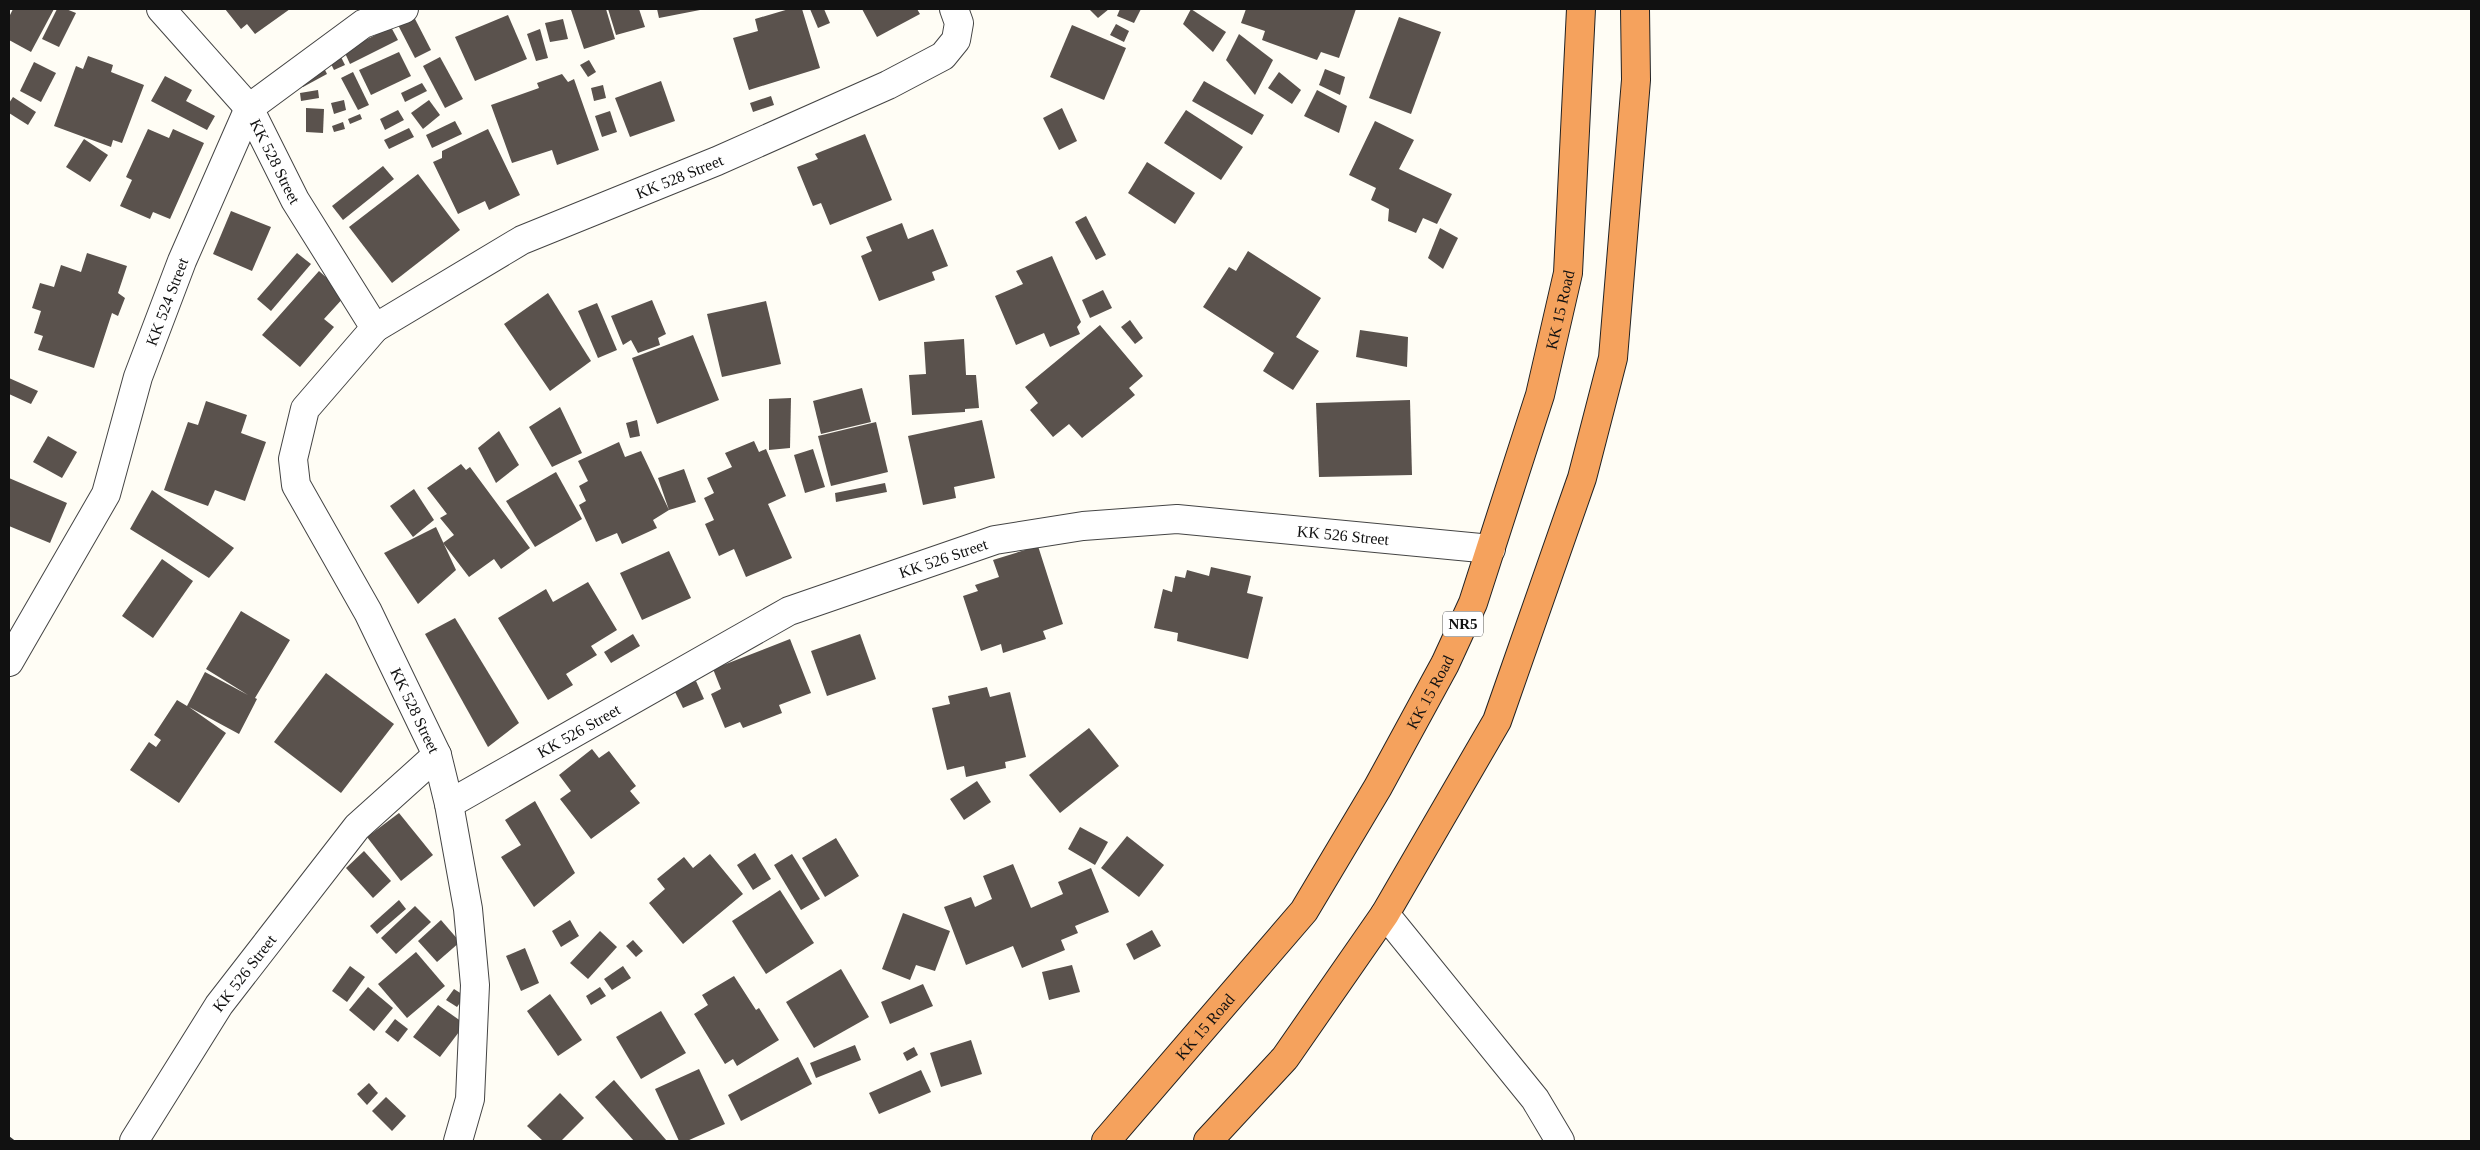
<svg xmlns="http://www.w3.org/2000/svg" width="2480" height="1150" font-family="'Times New Roman',serif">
  <rect width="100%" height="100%" fill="#fffdf5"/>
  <!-- building -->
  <g fill="#5a524d">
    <path d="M13,9H54L31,52L9,40V17Z"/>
    <path d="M57,9H66L76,13L59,47L42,39Z"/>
    <path d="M225,9H290L255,34L247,24L241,29Z"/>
    <path d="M606,9L615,39L584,49L571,10Z"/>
    <path d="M608,9H639L645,27L616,35Z"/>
    <path d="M657,9H700V10L659,18Z"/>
    <path d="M789,9H802L820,68L749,90L733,38L758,31L755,19Z"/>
    <path d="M810,9H824L830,23L818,28Z"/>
    <path d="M862,9H917L920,14L877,37Z"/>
    <path d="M1089,9H1109L1098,18Z"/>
    <path d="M1120,9H1141L1134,23L1117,16Z"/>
    <path d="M1191,9L1226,32L1213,52L1183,24Z"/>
    <path d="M1246,9H1356L1339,58L1321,52L1317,60L1262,40L1265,31L1241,23Z"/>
    <path d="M508,15L527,59L475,81L455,37Z"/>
    <path d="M414,17L431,50L415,58L398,25Z"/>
    <path d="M1399,17L1441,32L1411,114L1369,98Z"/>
    <path d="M563,19L568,39L550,42L545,23Z"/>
    <path d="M1116,24L1129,31L1124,42L1110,35Z"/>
    <path d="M1072,25L1126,48L1104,100L1050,77Z"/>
    <path d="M391,27L398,40L350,64L344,51Z"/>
    <path d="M540,29L548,58L536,61L527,34Z"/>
    <path d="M1239,34L1273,60L1255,95L1226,60Z"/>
    <path d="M399,52L411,76L371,95L359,70Z"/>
    <path d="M340,55L345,65L334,70L329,60Z"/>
    <path d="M88,56L113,65L111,72L144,85L122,143L113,140L111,147L54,126L76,66L83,69Z"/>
    <path d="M440,57L463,99L445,108L423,66Z"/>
    <path d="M589,60L596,72L588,77L580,65Z"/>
    <path d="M34,62L56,73L41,102L20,91Z"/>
    <path d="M323,66L327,74L303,87L299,79Z"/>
    <path d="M1325,69L1345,77L1340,95L1319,85Z"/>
    <path d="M353,72L369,105L358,110L341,78Z"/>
    <path d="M1279,72L1301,90L1292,104L1268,88Z"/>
    <path d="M562,74L568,82L574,79L599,150L557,165L552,150L512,163L491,105L539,88L537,83Z"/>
    <path d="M165,76L192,90L186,101L215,116L207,130L151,101Z"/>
    <path d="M661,81L675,121L630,137L615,98Z"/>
    <path d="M1204,81L1264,115L1252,135L1192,101Z"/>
    <path d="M422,83L427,91L405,102L401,93Z"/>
    <path d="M603,85L606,98L594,101L591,88Z"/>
    <path d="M318,90L319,98L301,101L300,93Z"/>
    <path d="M1317,90L1347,106L1339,133L1304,116Z"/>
    <path d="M771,96L774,105L753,112L750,103Z"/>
    <path d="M13,97L36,112L28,125L9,113V103Z"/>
    <path d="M344,100L346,110L334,114L331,103Z"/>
    <path d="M429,100L440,115L423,129L411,113Z"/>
    <path d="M306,108L324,109L323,133L306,132Z"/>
    <path d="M1062,108L1077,141L1059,150L1043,118Z"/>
    <path d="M398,110L404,120L385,130L380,119Z"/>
    <path d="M1186,110L1243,147L1221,180L1164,143Z"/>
    <path d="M610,111L617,132L602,137L595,116Z"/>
    <path d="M360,114L362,119L350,124L348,119Z"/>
    <path d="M455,121L462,134L432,148L426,135Z"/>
    <path d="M1375,121L1414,140L1399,169L1452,194L1437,224L1423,218L1416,233L1388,221L1389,209L1371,200L1376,188L1349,175Z"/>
    <path d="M343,122L345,129L334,132L332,126Z"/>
    <path d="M409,128L414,137L389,149L384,140Z"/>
    <path d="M148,129L169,138L173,129L204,143L170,219L153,212L150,219L120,206L132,180L126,177Z"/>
    <path d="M488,129L520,195L489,210L485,201L458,214L433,162L442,158V151Z"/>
    <path d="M865,134L892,200L830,225L821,203L813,206L797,167L818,159L815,154Z"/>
    <path d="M84,139L108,155L90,182L66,167Z"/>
    <path d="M1147,162L1195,193L1175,224L1128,193Z"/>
    <path d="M383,166L394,179L343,220L332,206Z"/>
    <path d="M418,174L460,230L392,283L349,227Z"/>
    <path d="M231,211L271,227L252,271L213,254Z"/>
    <path d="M1086,216L1106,255L1096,260L1075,222Z"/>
    <path d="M902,223L908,239L933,229L948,266L932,272L935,280L879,301L861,256L872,251L866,237Z"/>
    <path d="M1440,228L1458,238L1443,269L1428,258Z"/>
    <path d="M1248,251L1321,298L1296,337L1319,351L1293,390L1263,371L1274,353L1203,307L1229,267L1236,271Z"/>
    <path d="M87,253L127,266L118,293L125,298L118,316L112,313L94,368L38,350L43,336L34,333L41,311L32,308L40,283L54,287L61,265L81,272Z"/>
    <path d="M297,253L311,264L271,311L257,299Z"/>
    <path d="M1052,256L1081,322L1077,327L1080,334L1050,347L1044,333L1016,345L995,296L1023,284L1016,271Z"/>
    <path d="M319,271L346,295L324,319L334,327L300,367L262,335Z"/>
    <path d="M1103,290L1112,308L1090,318L1082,300Z"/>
    <path d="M548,293L591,361L550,391L504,324Z"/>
    <path d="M652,300L666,334L658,338L660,345L638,353L631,340L623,345L611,316Z"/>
    <path d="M766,301L781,364L722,377L707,314Z"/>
    <path d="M597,303L617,350L598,358L578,311Z"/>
    <path d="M1130,320L1143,338L1135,344L1121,327Z"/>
    <path d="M1100,325L1143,376L1129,388L1135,395L1082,438L1069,424L1053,437L1030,410L1038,403L1025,387Z"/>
    <path d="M1360,330L1408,337L1407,367L1356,357Z"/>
    <path d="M693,335L719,400L657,424L632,358Z"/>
    <path d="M964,339L966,375H976L979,408L965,409V412L912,415L909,375L926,374L924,342Z"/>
    <path d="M9,378L38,391L31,404L9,394Z"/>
    <path d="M862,388L871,422L821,434L813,401Z"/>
    <path d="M791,398L790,448L769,450V399Z"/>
    <path d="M1410,400L1412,475L1319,477L1316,403Z"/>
    <path d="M206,401L247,415L241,433L266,442L245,501L215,490L208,506L164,490L188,422L198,425Z"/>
    <path d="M560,407L582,453L552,467L529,427Z"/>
    <path d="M637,420L640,436L630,438L626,423Z"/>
    <path d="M982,420L995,478L954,487L956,498L923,505L908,436Z"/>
    <path d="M876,422L888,472L831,486L818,436Z"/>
    <path d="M499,431L519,465L496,483L478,448Z"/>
    <path d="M48,436L77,452L62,478L33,462Z"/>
    <path d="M754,441L759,452L766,449L786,496L768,504L792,558L746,577L734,549L719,556L705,524L714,520L704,498L714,493L707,478L732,467L725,453Z"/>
    <path d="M619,442L625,457L641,451L669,510L658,478L684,469L696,502L669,510L653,520L657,528L622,544L617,533L596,542L579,505L586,501L579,486L588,481L578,461Z"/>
    <path d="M813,449L825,487L805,493L794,455Z"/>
    <path d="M461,464L466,470L470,467L530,548L501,569L494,559L469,577L443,543L454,535L440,518L447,514L427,488Z"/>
    <path d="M556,472L582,519L535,547L506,501Z"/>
    <path d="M9,478L67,503L50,543L9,526Z"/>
    <path d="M885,483L887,492L836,502L835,493Z"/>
    <path d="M414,489L434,520L413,537L390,506Z"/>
    <path d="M152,490L234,548L209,578L130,529Z"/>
    <path d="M436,527L456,570L418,604L384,553Z"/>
    <path d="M1038,546L1063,624L1043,631L1046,639L1003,653L1001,644L981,651L963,596L978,591L975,585L999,577L993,560Z"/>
    <path d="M669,551L691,598L642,620L620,573Z"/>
    <path d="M162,559L193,581L153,638L122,616Z"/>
    <path d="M1211,567L1251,576L1247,593L1263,597L1248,659L1177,641L1178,633L1154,628L1163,589L1172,592L1175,576L1185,578L1187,570L1209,576Z"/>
    <path d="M588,582L617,630L591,646L597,655L566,674L573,685L548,700L498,618L546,589L553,602Z"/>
    <path d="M241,611L290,640L255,698L257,699L239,734L189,707L226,733L179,803L130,770L149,742L156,747L161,740L154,735L177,700L187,706L205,672L248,695L206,669Z"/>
    <path d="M455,618L519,723L488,747L425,634Z"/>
    <path d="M633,634L640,646L611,663L604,652Z"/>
    <path d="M860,634L876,679L827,696L811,651Z"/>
    <path d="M790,639L811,693L779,705L782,713L743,728L740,722L725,728L711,694L721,689L713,669Z"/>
    <path d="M326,673L394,724L341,793L274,742Z"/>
    <path d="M696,681L704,699L683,708L674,690Z"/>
    <path d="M987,687L990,697L1010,692L1026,757L1005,762L1006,768L966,777L964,766L947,770L932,708L950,704L948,696Z"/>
    <path d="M1089,728L1119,766L1060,813L1029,775Z"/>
    <path d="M592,749L599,758L609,751L636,786L630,791L640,803L591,839L560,799L571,791L559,775Z"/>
    <path d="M977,781L991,802L964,820L950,799Z"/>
    <path d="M535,801L575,873L534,907L501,857L521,845L505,820Z"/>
    <path d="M399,813L433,855L401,881L367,837Z"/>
    <path d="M1080,827L1108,842L1095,865L1068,849Z"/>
    <path d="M1127,836L1164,865L1139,897L1101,868Z"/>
    <path d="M836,838L859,876L825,897L802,858Z"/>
    <path d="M364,851L391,881L373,898L346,868Z"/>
    <path d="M755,853L771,879L753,890L737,865Z"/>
    <path d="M710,854L743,894L683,944L649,903L665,889L657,879L684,857L693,868Z"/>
    <path d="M792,854L820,899L801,910L774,865Z"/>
    <path d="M1013,864L1031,908L1063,894L1058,882L1091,868L1109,912L1075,926L1078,933L1061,940L1065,950L1022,968L1013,946L966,965L944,907L971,897L975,907L992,899L983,876Z"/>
    <path d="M780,890L814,943L766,974L732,921Z"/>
    <path d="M399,900L406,909L377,934L370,926Z"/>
    <path d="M415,906L431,922L396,954L381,938Z"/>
    <path d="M903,913L950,931L935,971L916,965L910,980L882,969Z"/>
    <path d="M441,920L460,942L437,962L418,941Z"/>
    <path d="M570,920L579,936L561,947L552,931Z"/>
    <path d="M1152,930L1161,946L1134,960L1126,944Z"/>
    <path d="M600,931L617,947L588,979L570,963Z"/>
    <path d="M633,940L643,951L636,957L626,946Z"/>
    <path d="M525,948L539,983L521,991L506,956Z"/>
    <path d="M416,952L445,986L407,1018L378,984Z"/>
    <path d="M1072,965L1080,992L1049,1000L1042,972Z"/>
    <path d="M350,966L365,977L347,1002L332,991Z"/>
    <path d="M623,966L631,978L612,990L604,979Z"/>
    <path d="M841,969L869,1017L814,1048L786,1002Z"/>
    <path d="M734,976L756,1010L759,1008L779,1040L737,1066L733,1059L725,1064L694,1014L708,1005L702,995Z"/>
    <path d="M923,984L933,1006L890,1024L881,1002Z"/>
    <path d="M368,987L393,1008L374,1031L349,1010Z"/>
    <path d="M600,987L606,996L591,1005L586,996Z"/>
    <path d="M454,989L465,996L457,1007L446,1000Z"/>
    <path d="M550,994L582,1040L558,1056L527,1011Z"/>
    <path d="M438,1005L465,1024L440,1057L413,1037Z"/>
    <path d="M661,1011L686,1053L641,1079L616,1037Z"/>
    <path d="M395,1019L408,1029L398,1042L385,1032Z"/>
    <path d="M971,1040L982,1074L941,1087L930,1053Z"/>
    <path d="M855,1045L861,1060L816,1078L810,1063Z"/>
    <path d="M914,1047L918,1055L907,1061L903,1053Z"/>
    <path d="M798,1057L812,1084L741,1121L728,1095Z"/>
    <path d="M699,1069L725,1124L687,1141H679L655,1089Z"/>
    <path d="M921,1070L931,1092L879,1114L869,1093Z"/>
    <path d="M614,1080L667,1141H634L595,1097Z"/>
    <path d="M369,1083L378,1093L367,1105L357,1094Z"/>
    <path d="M560,1093L584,1118L561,1141H543L527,1126Z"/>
    <path d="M386,1097L406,1116L392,1131L372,1111Z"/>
  </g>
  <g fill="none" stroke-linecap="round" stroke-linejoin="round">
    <defs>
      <g id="street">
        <path id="s1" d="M161,9L249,108L295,200L375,328L305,409L293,459L296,485L368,612L437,755L449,804L468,909L475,985L470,1099L458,1141"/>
        <path id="s2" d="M375,328L522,240L717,161L888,85L943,56L956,40L959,23L954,9"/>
        <path id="s3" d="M9,662L106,494L138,377L182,261L249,108L363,24L404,9"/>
        <path id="s4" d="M449,804L789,611L995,540L1083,526L1177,519L1491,549"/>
        <path d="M1385,914L1535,1099L1560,1141"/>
        <path id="s5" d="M134,1141L219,1005L357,827L437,755"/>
      </g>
      <g id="highway">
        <path id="s6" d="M1106,1141L1304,911L1378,787L1445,664L1473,603L1540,395L1568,273L1581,9"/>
        <path d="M1208,1141L1285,1058L1385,914L1497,721L1582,478L1613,358L1636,80L1635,9"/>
      </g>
    </defs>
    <!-- street casing -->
    <use href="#street" stroke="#444" stroke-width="30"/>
    <!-- highway casing -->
    <use href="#highway" stroke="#222" stroke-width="30"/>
    <!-- path -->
    <path stroke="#333" stroke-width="3" stroke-dasharray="5 2.5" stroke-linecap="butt" d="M9,1138L13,1141"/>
    <!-- street -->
    <use href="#street" stroke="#fff" stroke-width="28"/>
    <!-- highway -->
    <use href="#highway" stroke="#f5a25d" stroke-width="28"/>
  </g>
  <g text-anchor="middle" stroke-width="5" stroke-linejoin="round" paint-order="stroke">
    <!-- shield labels -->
    <rect fill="#fff" stroke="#585858" stroke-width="1" x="1443" y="611.5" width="40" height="25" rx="4"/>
    <g font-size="15" font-weight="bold" fill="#111">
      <text x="1463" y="629">NR5</text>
    </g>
    <!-- street labels -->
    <g font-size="16" fill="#111" stroke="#fff">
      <text dy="6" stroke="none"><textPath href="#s1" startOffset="192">KK 528 Street</textPath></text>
      <text dy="6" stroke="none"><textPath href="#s2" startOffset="341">KK 528 Street</textPath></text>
      <text dy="6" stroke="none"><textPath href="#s3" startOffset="396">KK 524 Street</textPath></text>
      <text dy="6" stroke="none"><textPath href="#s6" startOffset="961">KK 15 Road</textPath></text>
      <text dy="6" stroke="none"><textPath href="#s4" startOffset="959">KK 526 Street</textPath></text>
      <text dy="6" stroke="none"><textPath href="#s4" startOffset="554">KK 526 Street</textPath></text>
      <text dy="6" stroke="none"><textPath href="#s6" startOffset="556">KK 15 Road</textPath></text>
      <text dy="6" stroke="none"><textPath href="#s1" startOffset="826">KK 528 Street</textPath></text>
      <text dy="6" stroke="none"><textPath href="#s4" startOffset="149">KK 526 Street</textPath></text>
      <text dy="6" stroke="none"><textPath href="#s5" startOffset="201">KK 526 Street</textPath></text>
      <text dy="6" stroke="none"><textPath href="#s6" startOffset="151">KK 15 Road</textPath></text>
    </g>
  </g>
  <!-- border -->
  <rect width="2480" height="1150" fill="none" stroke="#111111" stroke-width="20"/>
</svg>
